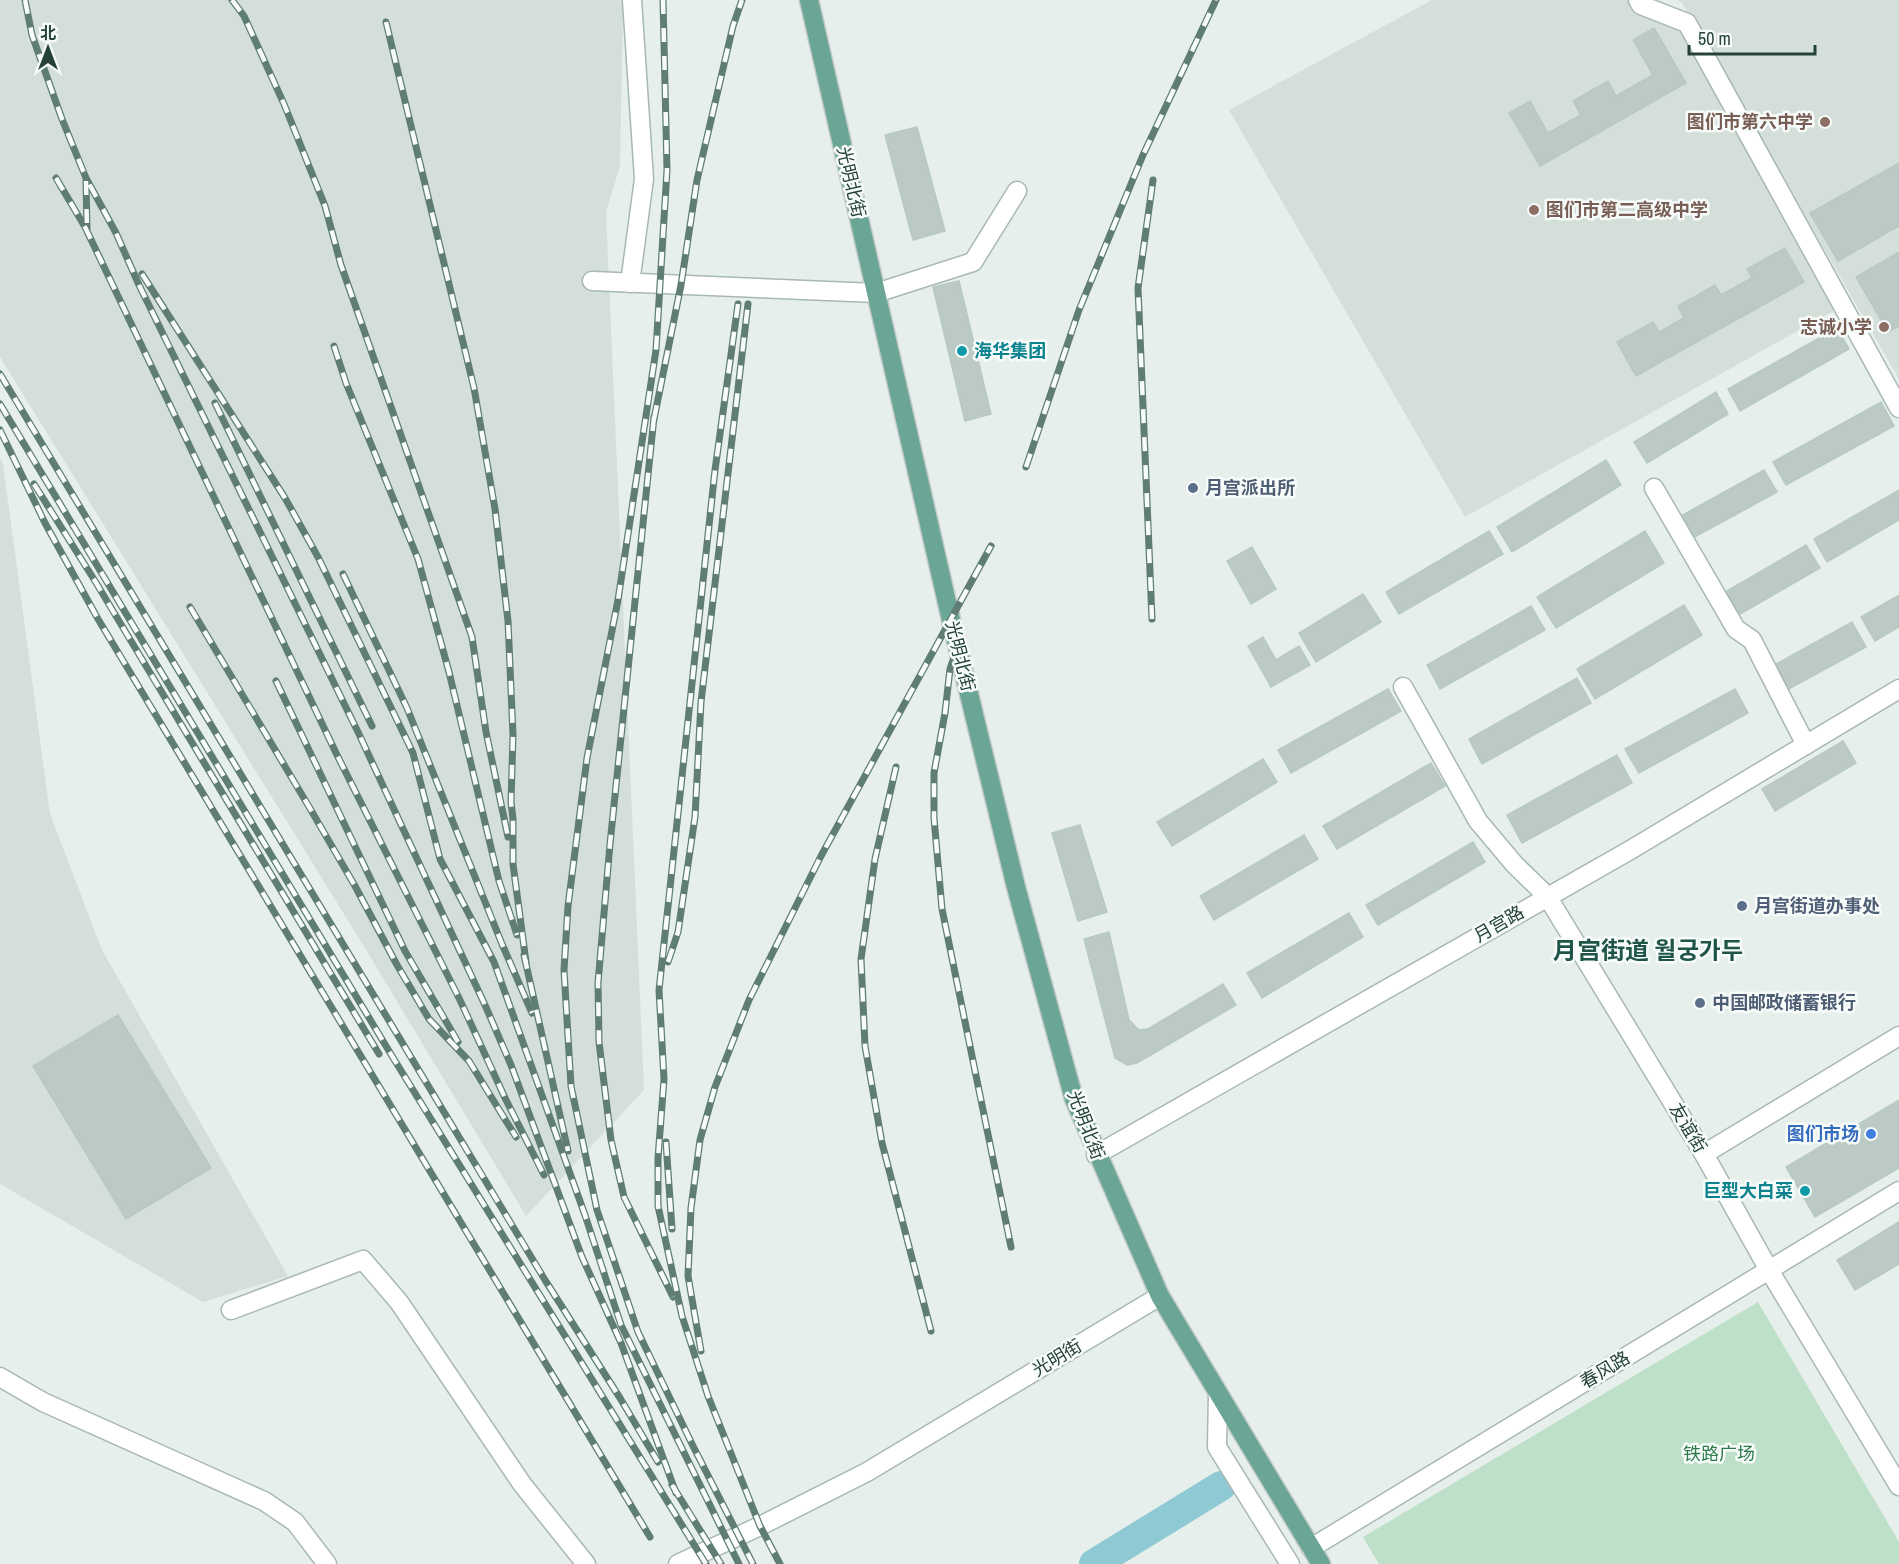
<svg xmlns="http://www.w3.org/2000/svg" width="1899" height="1564" font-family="'Archivo Narrow','Noto Sans SC','Noto Sans KR',sans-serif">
  <rect width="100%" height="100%" fill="#e6efeb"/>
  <!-- built -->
  <g fill="#d4dfda">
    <path d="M0,0H621L623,8L620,166L606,212L644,1090L526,1216L368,953L0,357Z"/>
    <path d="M1432,0H1629L1633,7L1680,30L1835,310L1465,517L1229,110Z"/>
    <path d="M1677,0H1899V379L1682,3Z"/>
    <path d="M0,458L3,464L50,814L102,950L288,1276L203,1302L0,1184Z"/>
  </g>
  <!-- green -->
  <path fill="#bfe0c8" d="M1758,1302L1899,1542V1564H1379L1363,1537Z"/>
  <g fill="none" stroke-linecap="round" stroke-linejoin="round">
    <!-- river -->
    <path stroke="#8ec9d4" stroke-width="30" d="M1094,1564L1221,1486"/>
  </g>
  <!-- building -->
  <g fill="#bbcac4" stroke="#b8c9c2" stroke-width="1.5">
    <path d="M1654,28L1686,83L1540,166L1509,113L1530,101L1548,133L1581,115L1573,101L1608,81L1616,96L1653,75L1633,40Z"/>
    <path d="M917,127L945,231L913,240L885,135Z"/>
    <path d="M1899,163V226L1838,261L1810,213Z"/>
    <path d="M1785,248L1804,282L1636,376L1617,342L1653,322L1659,332L1684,318L1678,306L1715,285L1721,295L1752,278L1747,269Z"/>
    <path d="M1899,252V326L1888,332L1856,277Z"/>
    <path d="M959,281L991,414L965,421L933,287Z"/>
    <path d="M1837,328L1849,349L1740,411L1728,389Z"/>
    <path d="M1716,392L1728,414L1647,463L1634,442Z"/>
    <path d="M1881,402L1894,426L1786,485L1773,462Z"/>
    <path d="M1606,460L1621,485L1512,552L1497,527Z"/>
    <path d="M1764,470L1777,492L1691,539L1679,517Z"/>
    <path d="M1899,490V520L1827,562L1814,539Z"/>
    <path d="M1489,531L1503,554L1399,614L1386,592Z"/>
    <path d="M1645,531L1664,563L1556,628L1537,597Z"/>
    <path d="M1806,545L1820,568L1735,617L1722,594Z"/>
    <path d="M1252,547L1276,589L1251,604L1227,561Z"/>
    <path d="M1363,594L1381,622L1316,662L1299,633Z"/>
    <path d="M1899,595V627L1875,641L1861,617Z"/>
    <path d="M1684,605L1702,635L1595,699L1577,669Z"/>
    <path d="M1531,606L1545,630L1440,689L1427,665Z"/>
    <path d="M1852,622L1866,647L1783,692L1769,668Z"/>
    <path d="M1263,637L1276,660L1299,646L1310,665L1271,687L1248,646Z"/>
    <path d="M1577,678L1591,703L1482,764L1469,739Z"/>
    <path d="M1388,689L1401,711L1291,773L1278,750Z"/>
    <path d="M1735,689L1748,713L1639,773L1625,749Z"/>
    <path d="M1843,741L1856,763L1775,811L1762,789Z"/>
    <path d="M1617,755L1632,783L1522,843L1507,815Z"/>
    <path d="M1263,759L1277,782L1172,846L1157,822Z"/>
    <path d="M1431,763L1445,786L1337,849L1323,826Z"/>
    <path d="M1080,825L1107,912L1078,921L1052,833Z"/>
    <path d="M1304,835L1318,859L1214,920L1200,896Z"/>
    <path d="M1473,842L1485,862L1378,925L1366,905Z"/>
    <path d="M1349,913L1363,937L1262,998L1247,973Z"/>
    <path d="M1109,932L1129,1020L1139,1030L1148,1029L1223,984L1236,1005L1137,1063L1127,1065L1115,1058L1084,939Z"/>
    <path d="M118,1015L211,1168L126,1219L33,1066Z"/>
    <path d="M1899,1100V1168L1815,1217L1786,1167Z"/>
    <path d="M1899,1222V1264L1855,1290L1837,1260Z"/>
  </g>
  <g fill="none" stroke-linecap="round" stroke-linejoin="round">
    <defs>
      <g id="minor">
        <path d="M1638,0L1641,5L1687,23L1899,408"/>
        <path d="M592,281L876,293L973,262L1017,191"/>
        <path d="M630,283L644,179L632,0"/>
        <path d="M1654,488L1736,629L1752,640L1806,745"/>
        <path d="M1403,687L1478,821L1515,865L1547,896L1704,1154L1769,1270L1899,1486"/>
        <path d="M1704,1154L1899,1036"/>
        <path d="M1096,1155L1632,849L1899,689"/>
        <path d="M231,1310L363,1260L399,1302L522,1484L586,1564"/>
        <path d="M0,1377L43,1402L264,1501L295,1522L327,1564"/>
        <path d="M1218,1393L1217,1447L1290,1564"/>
        <path d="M1311,1548L1899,1191"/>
        <path d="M678,1564L760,1526L867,1472L1160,1296"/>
      </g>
      <path id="major" d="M809,0L951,620L1016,887L1074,1099L1160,1296L1321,1564"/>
    </defs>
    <!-- minor casing -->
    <use href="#minor" stroke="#a8b8b2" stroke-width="21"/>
    <!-- major casing -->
    <use href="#major" stroke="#c2cac8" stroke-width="21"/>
    <!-- minor -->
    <use href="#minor" stroke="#fff" stroke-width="18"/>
    <!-- major -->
    <use href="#major" stroke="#6aa596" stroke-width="18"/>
    <defs>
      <g id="rail">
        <path d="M25,0L32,35L62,119L86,178L116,233L139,285L358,732L485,1005L511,1065L582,1257L621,1343L676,1493"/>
        <path d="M232,0L244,16L284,104L325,206L341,265L472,637L486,732L508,837"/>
        <path d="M663,0L667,170L656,350L618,600L587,758L568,906L564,970L571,1086L597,1210L638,1332L693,1446L753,1564"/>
        <path d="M386,22L474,388L495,509L508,621L513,735L511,802L513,819V864L526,962"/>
        <path d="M56,178L85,227L337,755L459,998L506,1100L544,1175"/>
        <path d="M86,181L87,229"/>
        <path d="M142,274L285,498L318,557L413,753L440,859L494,962L585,1215L621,1325L739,1564"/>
        <path d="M738,304L715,470L659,990L664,1079L658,1158V1206L682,1316L708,1396L760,1526L780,1564"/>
        <path d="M334,346L346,383L418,559L449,672L499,881L517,935"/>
        <path d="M0,374L545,1280L620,1398L658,1462"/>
        <path d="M215,403L372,726"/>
        <path d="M0,404L392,1056L706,1564"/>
        <path d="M654,417L610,844L598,983L599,1042L611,1140L624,1197L673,1297"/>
        <path d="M654,419L681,285L697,180L733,26L742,0"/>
        <path d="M0,430L45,523L98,619L650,1537"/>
        <path d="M1026,467L1079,310L1143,155L1216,0"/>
        <path d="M34,484L95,581L379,1054"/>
        <path d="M343,574L407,708L502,944L532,1013"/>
        <path d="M190,607L308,805L355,886L397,965L429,1019L469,1061L516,1137"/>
        <path d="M1152,619L1138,288L1153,180"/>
        <path d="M958,646L950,669L945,713L934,773V818L942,909L1011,1247"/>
        <path d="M276,681L405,951L458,1042"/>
        <path d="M896,767L875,859L861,959L865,1046L882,1143L931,1331"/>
        <path d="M524,955L568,1151"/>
        <path d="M668,962L678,932L695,817L701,702L748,304"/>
        <path d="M666,1142L672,1229"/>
        <path d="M701,1351L688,1276L691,1208L700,1140L715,1087L749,1000L821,856L991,546"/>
        <path d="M672,1485L721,1564"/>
      </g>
    </defs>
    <!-- rail casing -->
    <use href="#rail" stroke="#5f7d75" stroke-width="7"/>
    <!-- rail -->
    <use href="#rail" stroke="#f7fbf9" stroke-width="4.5" stroke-dasharray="14" stroke-linecap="butt"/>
  </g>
  <!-- markers -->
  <g fill="#8d6e63" stroke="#f7fbf9" stroke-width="2">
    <circle cx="1825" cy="122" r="6"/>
    <circle cx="1534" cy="210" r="6"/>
    <circle cx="1884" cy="327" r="6"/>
  </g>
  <g fill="#0f9aa8" stroke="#f7fbf9" stroke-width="2">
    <circle cx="962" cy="351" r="6"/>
    <circle cx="1805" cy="1191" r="6"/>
  </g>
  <g fill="#5c6f8a" stroke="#f7fbf9" stroke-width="2">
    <circle cx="1193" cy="488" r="6"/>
    <circle cx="1742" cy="906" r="6"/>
    <circle cx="1700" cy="1003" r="6"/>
  </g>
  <circle fill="#3f7fe0" stroke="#f7fbf9" stroke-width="2" cx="1871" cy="1134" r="6"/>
  <g text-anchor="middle" stroke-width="5" stroke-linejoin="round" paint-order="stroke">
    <!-- education labels -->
    <g font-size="18" font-weight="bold" fill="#785e54" stroke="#f7fbf9" text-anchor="end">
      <text x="1813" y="128">图们市第六中学</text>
      <text x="1546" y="216" text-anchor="start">图们市第二高级中学</text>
      <text x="1872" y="333">志诚小学</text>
    </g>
    <!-- street labels -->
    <g font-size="18" fill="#24423a" stroke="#f7fbf9">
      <text transform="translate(851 182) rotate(77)" y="6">光明北街</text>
      <text transform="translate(960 656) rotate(76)" y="6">光明北街</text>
      <text transform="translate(1499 924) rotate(-30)" y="6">月宫路</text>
      <text transform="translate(1086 1125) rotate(69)" y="6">光明北街</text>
      <text transform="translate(1688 1128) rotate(59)" y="6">友谊街</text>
      <text transform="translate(1057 1358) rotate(-31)" y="6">光明街</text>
      <text transform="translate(1605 1370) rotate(-31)" y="6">春风路</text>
    </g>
    <!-- culture labels -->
    <g font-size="18" font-weight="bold" fill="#0d838f" stroke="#f7fbf9" text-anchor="start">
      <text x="974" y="357">海华集团</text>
      <text x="1793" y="1197" text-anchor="end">巨型大白菜</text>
    </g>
    <!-- service labels -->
    <g font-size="18" font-weight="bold" fill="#4e5e75" stroke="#f7fbf9" text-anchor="start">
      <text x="1205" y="494">月宫派出所</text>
      <text x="1754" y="912">月宫街道办事处</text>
      <text x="1712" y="1009">中国邮政储蓄银行</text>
    </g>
    <!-- shop labels -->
    <g font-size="18" font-weight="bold" fill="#366cbe" stroke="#f7fbf9" text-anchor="end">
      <text x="1859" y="1140">图们市场</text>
    </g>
    <!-- park labels -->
    <g font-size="18" fill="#2d7a4b" stroke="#f7fbf9">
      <text x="1719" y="1460">铁路广场</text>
    </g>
    <!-- district labels -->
    <g font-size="24" font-weight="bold" fill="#1f5548" stroke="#f7fbf9">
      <text x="1648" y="959">月宫街道 월궁가두</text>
    </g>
  </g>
  <!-- north arrow -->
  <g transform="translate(48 48)" stroke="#f7fbf9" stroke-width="4.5" paint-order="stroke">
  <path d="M0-4.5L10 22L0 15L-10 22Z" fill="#24423a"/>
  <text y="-9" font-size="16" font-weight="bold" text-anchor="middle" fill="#24423a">北</text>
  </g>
  <!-- scale -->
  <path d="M1689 45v9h126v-9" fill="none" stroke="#24423a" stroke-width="3"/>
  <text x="1698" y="45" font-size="18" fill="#24423a" stroke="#f7fbf9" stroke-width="4.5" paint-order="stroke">50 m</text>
</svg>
